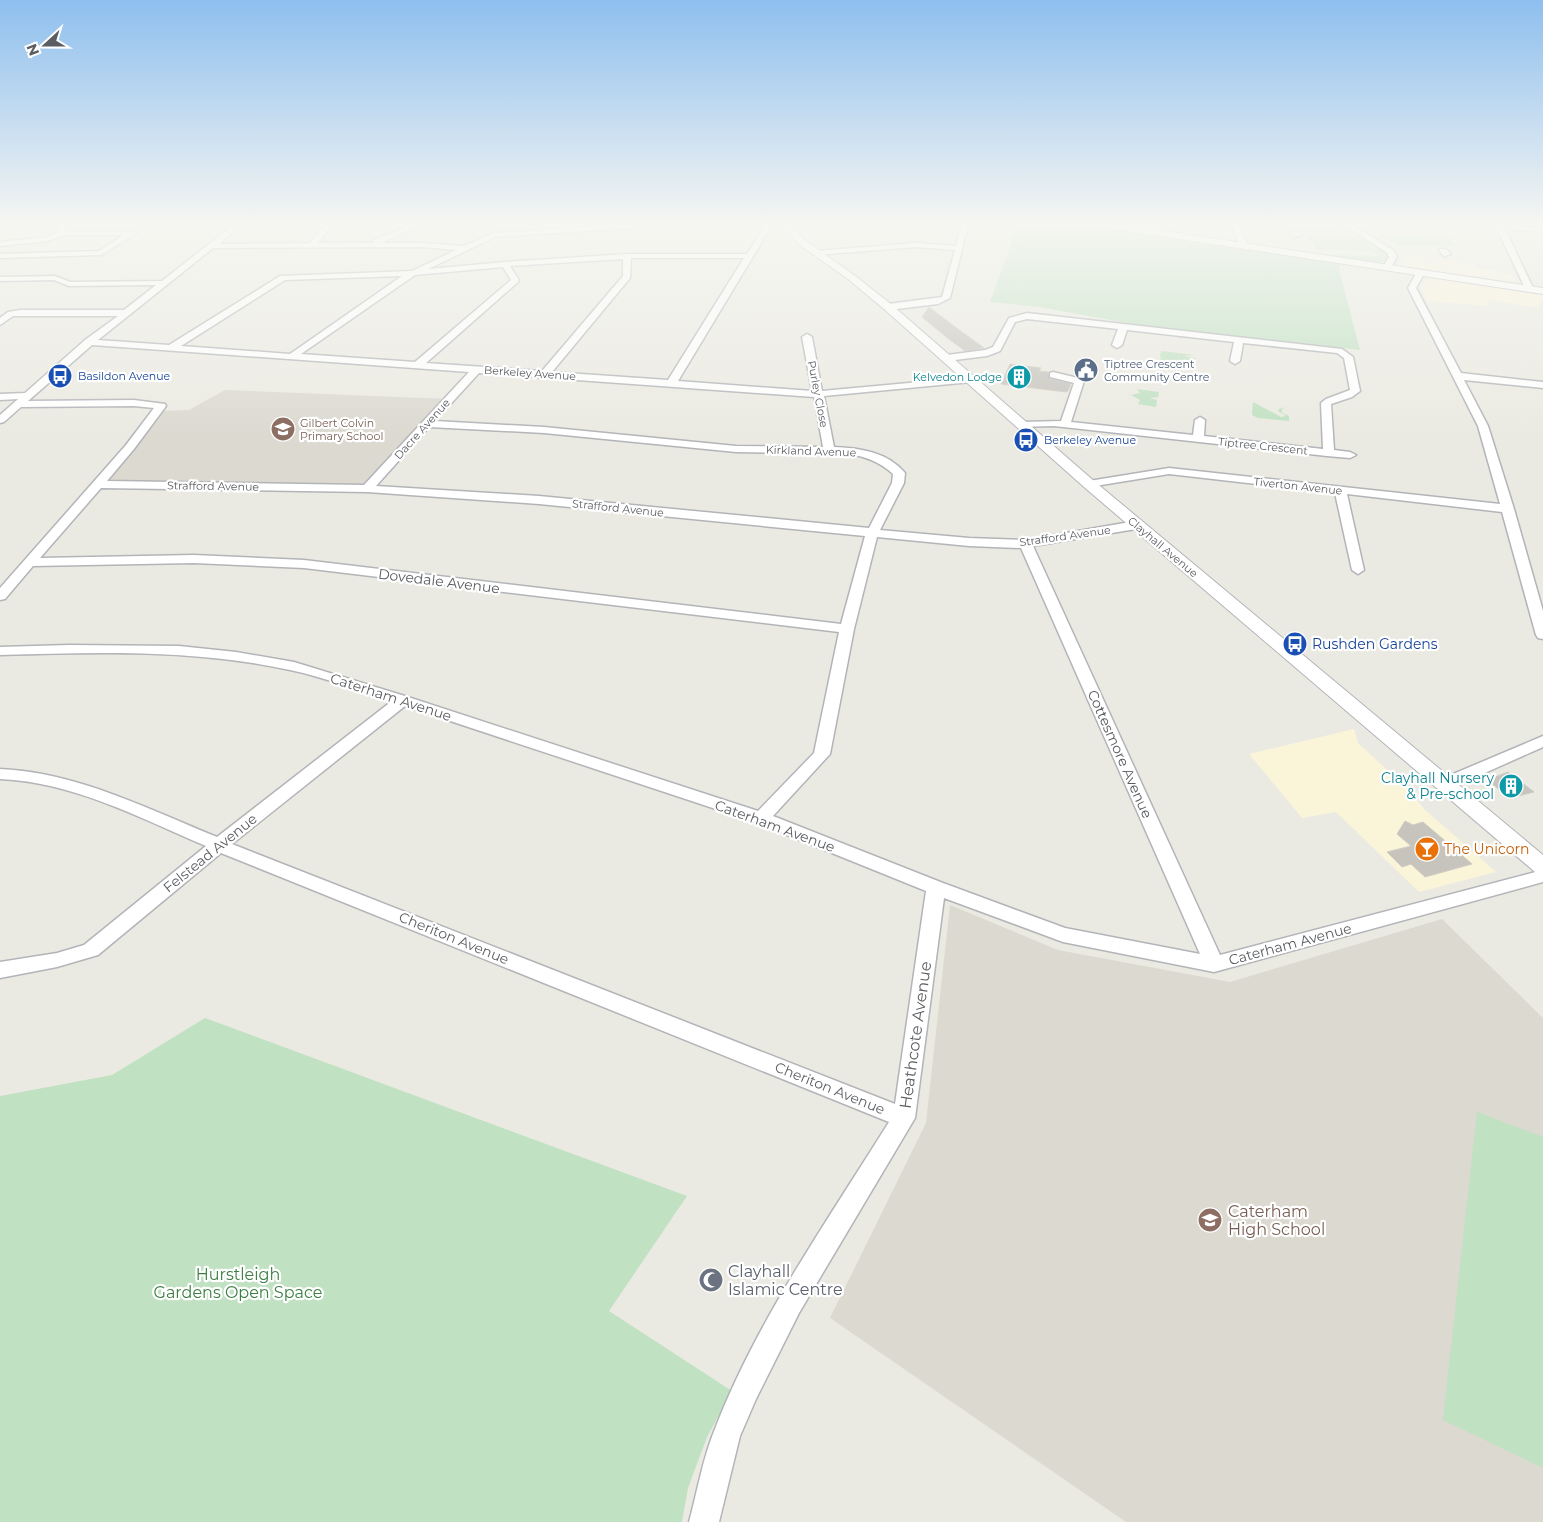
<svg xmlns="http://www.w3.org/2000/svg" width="1543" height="1522" font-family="Montserrat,sans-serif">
  <rect width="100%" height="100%" fill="#ebeae2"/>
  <!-- commercial -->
  <g fill="#faf4d9">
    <path d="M1405,254L1475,264V268L1513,274L1518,282L1404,267Z"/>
    <path d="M1434,277L1538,293L1543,296L1538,308L1488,300L1489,306L1427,301L1421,288L1428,278Z"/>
    <path d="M1354,729L1358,743L1407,788L1424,809L1496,872L1419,892L1336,812L1302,818L1249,754Z"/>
  </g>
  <!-- education -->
  <g fill="#dbd9d0">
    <path d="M225,390L449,399L367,489L96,484L158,411L189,410Z"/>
    <path d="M950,905L1058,950L1230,982L1442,919L1543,1018V1522H1126L830,1318L926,1123Z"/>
  </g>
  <!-- green -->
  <g fill="#c0e1c2">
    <path d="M1018,225H1093L1183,240L1195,244H1209L1341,263L1339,269L1360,350L1160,329L1039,307L990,302Z"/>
    <path d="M1309,225L1347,226L1359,234H1343H1354L1349,230L1298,231L1302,234L1314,235C1304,235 1298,234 1290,228L1310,227Z"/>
    <path d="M1386,225H1446L1447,228H1440V230H1394Z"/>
    <path d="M1307,236L1362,237L1369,241H1364L1370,245H1376L1371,246L1374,248C1380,248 1388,251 1389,258L1386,262L1375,263L1302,253L1379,256L1372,251L1316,249Z"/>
    <path d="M1385,236H1431L1440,238L1449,236L1454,246H1399L1387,238H1377L1379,240H1374L1371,237Z"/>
    <path d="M1161,351L1195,355L1183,356L1195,358L1192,367L1184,364L1190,367L1188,368L1159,363L1160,358H1163L1160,357Z"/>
    <path d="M1137,389L1159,392L1158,397L1149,398L1157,400L1156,407L1138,404L1140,400L1131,395L1140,393Z"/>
    <path d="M1253,402L1281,417L1286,416L1278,411L1279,409L1287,407L1282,409V413L1289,416V421L1258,418L1252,415Z"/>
    <path d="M205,1018L687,1196L609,1311L732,1391L707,1437L688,1488L682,1522H0V1096L112,1075Z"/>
    <path d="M1477,1112L1543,1137V1468L1443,1420Z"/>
  </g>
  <!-- building -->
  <g fill="#c7c4be" stroke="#cfccc1">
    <path d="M929,307L962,332L984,348L965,351L950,340L922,317Z"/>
    <path d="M1010,364L1041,368L1039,371L1048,372L1050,379L1071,384L1068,391L1066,392L1001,384Z"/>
    <path d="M1508,772L1534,792L1510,798L1487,780Z"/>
    <path d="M1405,821L1413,825L1423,822L1472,864L1425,877L1411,864L1402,867L1387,852L1411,846L1397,834Z"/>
  </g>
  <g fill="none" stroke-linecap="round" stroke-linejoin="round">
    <defs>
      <g id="minor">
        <path d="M57,225H64L66,231H133L137,233L101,255L0,258V254L99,251L124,235H64L48,241L0,246V242L47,237L59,232Z"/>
        <path d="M233,225H241L219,244L310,243L325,225H332L318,243H374V240L410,225H420L381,243H422L464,246L494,233L611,225H780L771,227L769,230L678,381L812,391L802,337L807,334L812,337L822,391L974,377V381L971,382L824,396L834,447C859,448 888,452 905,473L904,483L880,530L969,538L1026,540L1136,521L1140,522L1142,525L1140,528L1136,529L1033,546L1220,955L1543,870V882L1214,972L1063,942L944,898L915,1118L799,1313L756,1399L740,1436L719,1522H689C697,1493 702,1462 713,1434C755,1323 826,1223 889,1122L221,853L98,955L57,967L0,978V962L57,953L84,945L206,846C140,818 73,782 0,779V769C76,772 148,809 217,837L392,701C358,691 325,677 290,670C195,649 97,652 0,655V647L69,645L179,646L236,652L294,662L408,697L758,811L814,753L839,632L304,568L194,563L33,566L5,599L0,600V588L126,445L154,408L134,406L21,407L4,422L0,423V415L18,399L0,400V394L25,393L85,340L118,316H13L0,325V318L8,312L20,310H124L156,285L69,286L54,280L0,281V277L55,276L70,282L162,281ZM764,227L747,254H627L505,262L428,269L495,237L632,228ZM422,247L456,250L412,271L280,276L169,345L98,340L213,248ZM631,258H744L668,380L552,372L630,278ZM623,259V276L542,371L426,363L518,282L519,280L510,266ZM503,267L511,280L415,362L301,354L415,275ZM402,276L290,354L181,346L285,280ZM92,345L469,372L364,485L107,481L134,449L166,406L165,404L134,400L28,401ZM479,373L814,397L823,447L736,446L544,427L435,421ZM429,427L544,433L736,452L847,454C865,456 880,462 893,474L892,483L869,528L539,496L376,486ZM101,488L367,492L539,504L865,536L841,624L304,560L194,555L40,558ZM877,537L969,546L1021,548L1200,954L1065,928L943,883L773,816L830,754L854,629ZM405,706L755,822L926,891L895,1104L232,844Z"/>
        <path d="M961,225H968L950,298L938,304L888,310L884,307L888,304L942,297L955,250L916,247L816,255L812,253L816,251L916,243L956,246Z"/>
        <path d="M1232,225H1239L1249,248L1248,250L1241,248Z"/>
        <path d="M1345,225H1353L1393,250L1397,257L1390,269L1383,267L1389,257L1387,253Z"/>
        <path d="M1474,225L1543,228V232L1505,229L1534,290L1533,292L1526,290L1497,229Z"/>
        <path d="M1292,231H1298L1302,235L1295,237L1291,233Z"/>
        <path d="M1440,249H1446L1451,254L1444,256L1439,251Z"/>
        <path d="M1418,270L1425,272L1416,288L1461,373L1543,382V388L1464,380L1488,426L1514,509L1543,611V639L1538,638L1536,635L1502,512L1347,494L1364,570L1358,574L1352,570L1335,493L1169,474L1089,487L1083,484L1089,481L1169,468L1500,504L1478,426L1408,288Z"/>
        <path d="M1027,313L1342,349L1353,357L1360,391L1352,397L1331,404L1334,450L1350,452L1356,455L1350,458L1327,456L1054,426L1018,427L1017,425L1022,422L1061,421L1074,383L1050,377V373L1053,372L1082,379L1084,381L1071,422L1193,435L1195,420L1200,417L1205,420L1204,436L1323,449L1321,403L1326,399L1350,390L1344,358L1337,353L1243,343L1240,361L1235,364L1230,361L1234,342L1127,330L1122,345L1117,348L1112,345L1118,329L1027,319L1015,322L1000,351L987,356L947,361L942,358L947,355L985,350L993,347L1009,318Z"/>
        <path d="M1543,736V747L1451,788L1445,789L1439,788L1437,784L1439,780Z"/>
      </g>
      <g id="tertiary">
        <path d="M780,225H789L806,241L854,275L892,305L1094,481L1543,855V875L1535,872L1084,487L884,309L848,279L800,245Z"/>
        <path d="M1102,225H1124L1543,288V294L1106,228Z"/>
      </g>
    </defs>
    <!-- minor casing -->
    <use href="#minor" stroke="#b2b4b8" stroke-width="3"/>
    <!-- tertiary casing -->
    <use href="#tertiary" stroke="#b2b4b8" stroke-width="2"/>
    <!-- minor -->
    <use href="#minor" fill="#fff" fill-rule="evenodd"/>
    <!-- tertiary -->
    <use href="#tertiary" fill="#fff" fill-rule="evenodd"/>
  </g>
  <!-- sky -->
  <linearGradient id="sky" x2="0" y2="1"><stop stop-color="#8ebfee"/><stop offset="0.51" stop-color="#f6f6f2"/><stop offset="1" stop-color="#f6f6f2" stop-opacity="0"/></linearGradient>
  <rect width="1543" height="438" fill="url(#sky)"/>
  <!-- icons -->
  <defs>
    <symbol id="civic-disc" viewBox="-11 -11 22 22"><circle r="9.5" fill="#5c6f8a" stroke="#fff"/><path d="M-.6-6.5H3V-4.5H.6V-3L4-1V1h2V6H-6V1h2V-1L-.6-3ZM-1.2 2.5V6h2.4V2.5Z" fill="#fff"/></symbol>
    <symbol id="bus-disc" viewBox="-11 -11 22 22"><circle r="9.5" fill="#1a4fb4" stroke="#fff"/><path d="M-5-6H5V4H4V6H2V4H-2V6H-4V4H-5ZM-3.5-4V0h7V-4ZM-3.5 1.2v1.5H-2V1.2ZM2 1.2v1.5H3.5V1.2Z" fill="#fff"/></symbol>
    <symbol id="building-disc" viewBox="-11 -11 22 22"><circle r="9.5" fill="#0f9aa8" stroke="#fff"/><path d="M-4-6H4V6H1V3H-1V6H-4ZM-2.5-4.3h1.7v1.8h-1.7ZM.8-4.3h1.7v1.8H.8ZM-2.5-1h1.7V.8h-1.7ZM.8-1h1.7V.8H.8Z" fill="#fff"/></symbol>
    <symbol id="school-disc" viewBox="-11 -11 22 22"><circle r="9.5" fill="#8d6e63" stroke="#fff"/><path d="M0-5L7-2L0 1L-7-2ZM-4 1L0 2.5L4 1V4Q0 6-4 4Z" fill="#fff"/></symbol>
    <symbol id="bar-disc" viewBox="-11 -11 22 22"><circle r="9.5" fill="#e8710a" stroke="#fff"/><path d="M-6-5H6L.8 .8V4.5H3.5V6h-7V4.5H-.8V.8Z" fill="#fff"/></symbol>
    <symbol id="mosque-disc" viewBox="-11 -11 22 22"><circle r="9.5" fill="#6b7280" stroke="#fff"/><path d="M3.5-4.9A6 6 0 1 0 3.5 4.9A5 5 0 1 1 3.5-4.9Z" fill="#fff"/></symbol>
  </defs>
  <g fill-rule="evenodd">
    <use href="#civic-disc" x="1072" y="356" width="28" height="28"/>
    <use href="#bus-disc" x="46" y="362" width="28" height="28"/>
    <use href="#building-disc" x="1005" y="363" width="28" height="28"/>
    <use href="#school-disc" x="269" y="415" width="28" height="28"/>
    <use href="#bus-disc" x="1012" y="426" width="28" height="28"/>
    <use href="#bus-disc" x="1281" y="630" width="28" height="28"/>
    <use href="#building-disc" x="1497" y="772" width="28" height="28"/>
    <use href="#bar-disc" x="1413" y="835" width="28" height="28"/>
    <use href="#school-disc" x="1196" y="1206" width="28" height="28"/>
    <use href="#mosque-disc" x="697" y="1266" width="28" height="28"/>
  </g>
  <g text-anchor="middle" stroke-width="4.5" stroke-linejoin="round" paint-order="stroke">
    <!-- far-service labels -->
    <g font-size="11" fill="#4e5e75" stroke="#fff" text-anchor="start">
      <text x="1104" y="368">Tiptree Crescent<tspan x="1104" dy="13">Community Centre</tspan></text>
    </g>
    <!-- far-street labels -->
    <g font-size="11" fill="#5a5d61" stroke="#fff">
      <text transform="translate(530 373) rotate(4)" y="4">Berkeley Avenue</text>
      <text transform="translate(818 394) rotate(79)" y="4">Purley Close</text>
      <text transform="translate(422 429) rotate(-48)" y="4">Dacre Avenue</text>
      <text transform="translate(1263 446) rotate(6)" y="4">Tiptree Crescent</text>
      <text transform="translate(811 451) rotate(2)" y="4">Kirkland Avenue</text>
      <text transform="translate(213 486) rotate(1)" y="4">Strafford Avenue</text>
      <text transform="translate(1298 486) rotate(6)" y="4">Tiverton Avenue</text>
      <text transform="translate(618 508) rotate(6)" y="4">Strafford Avenue</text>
      <text transform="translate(1065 536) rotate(-8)" y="4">Strafford Avenue</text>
      <text transform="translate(1163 547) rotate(40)" y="4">Clayhall Avenue</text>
    </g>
    <!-- far-transit labels -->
    <g font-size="11" fill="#164399" stroke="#fff" text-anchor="start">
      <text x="78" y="380">Basildon Avenue</text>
      <text x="1044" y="444">Berkeley Avenue</text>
    </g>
    <!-- far-culture labels -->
    <g font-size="11" fill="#0d838f" stroke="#fff" text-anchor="end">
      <text x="1002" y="381">Kelvedon Lodge</text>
    </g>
    <!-- far-education labels -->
    <g font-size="11" fill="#785e54" stroke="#fff" text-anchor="start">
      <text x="300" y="427">Gilbert Colvin<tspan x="300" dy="13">Primary School</tspan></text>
    </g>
    <!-- street labels -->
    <g font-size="14" fill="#5a5d61" stroke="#fff">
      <text transform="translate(439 581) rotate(7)" y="5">Dovedale Avenue</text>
      <text transform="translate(391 697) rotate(18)" y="5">Caterham Avenue</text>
      <text transform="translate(1120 754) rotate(66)" y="5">Cottesmore Avenue</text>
      <text transform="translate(775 826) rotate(20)" y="5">Caterham Avenue</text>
      <text transform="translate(210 853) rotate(-39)" y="5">Felstead Avenue</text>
      <text transform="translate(454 938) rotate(22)" y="5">Cheriton Avenue</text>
      <text transform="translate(1290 944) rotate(-15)" y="5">Caterham Avenue</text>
      <text transform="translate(830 1088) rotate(22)" y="5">Cheriton Avenue</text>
    </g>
    <!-- transit labels -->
    <g font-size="14" fill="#164399" stroke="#fff" text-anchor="start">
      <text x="1312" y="649">Rushden Gardens</text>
    </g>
    <!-- culture labels -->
    <g font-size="14" fill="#0d838f" stroke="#fff" text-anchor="end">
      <text x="1494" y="783">Clayhall Nursery<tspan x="1494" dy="16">&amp; Pre-school</tspan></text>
    </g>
    <!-- food labels -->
    <g font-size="14" fill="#c56008" stroke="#fff" text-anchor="start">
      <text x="1444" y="854">The Unicorn</text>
    </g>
    <!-- near-street labels -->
    <g font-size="16" fill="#5a5d61" stroke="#fff">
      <text transform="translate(915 1035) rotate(-82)" y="6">Heathcote Avenue</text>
    </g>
    <!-- near-education labels -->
    <g font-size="16" fill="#785e54" stroke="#fff" text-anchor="start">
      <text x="1228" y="1217">Caterham<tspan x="1228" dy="18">High School</tspan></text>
    </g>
    <!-- near-worship labels -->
    <g font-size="16" fill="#5b616d" stroke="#fff" text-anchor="start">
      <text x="728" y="1277">Clayhall<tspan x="728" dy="18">Islamic Centre</tspan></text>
    </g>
    <!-- near-park labels -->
    <g font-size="16" fill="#3c7e43" stroke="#fff">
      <text x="238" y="1280">Hurstleigh<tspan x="238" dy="18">Gardens Open Space</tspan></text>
    </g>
  </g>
  <!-- north arrow -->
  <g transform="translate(45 45) rotate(249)" stroke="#ffffff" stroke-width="4" paint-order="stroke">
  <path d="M0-4L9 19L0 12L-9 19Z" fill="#5a5d61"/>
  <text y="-8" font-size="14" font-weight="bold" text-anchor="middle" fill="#5a5d61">N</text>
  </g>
</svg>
